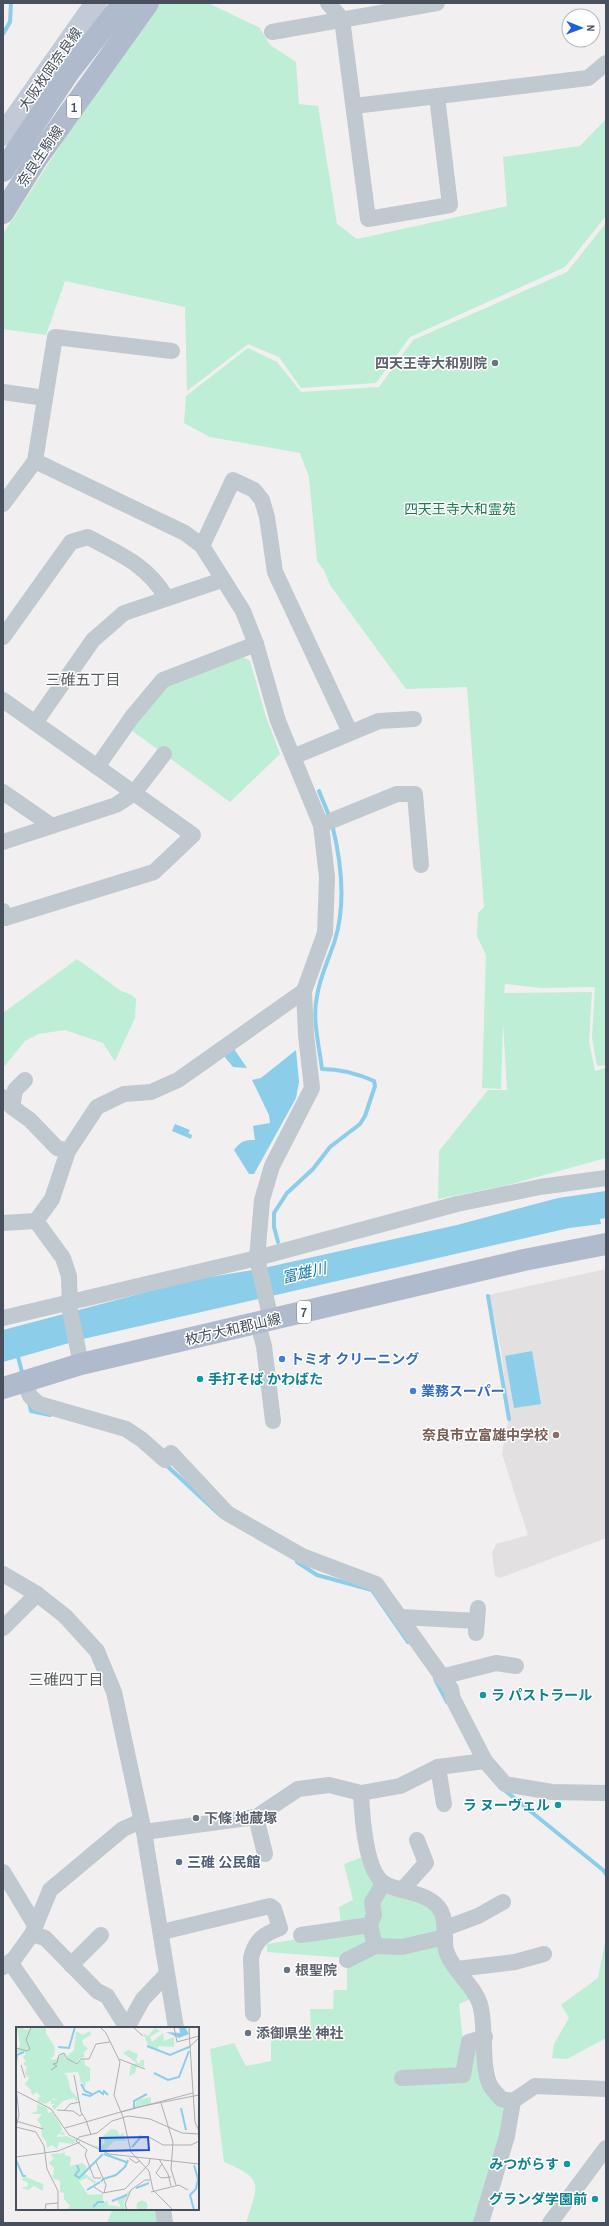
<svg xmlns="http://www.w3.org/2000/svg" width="609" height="2226" font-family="'Archivo Narrow','Noto Sans JP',sans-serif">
  <rect width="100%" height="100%" fill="#f1efef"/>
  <!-- education -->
  <path fill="#e2e0e1" d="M606,1269V1538L500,1578L495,1576L492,1553L496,1544L528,1535L502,1454L509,1416L501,1350L489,1295Z"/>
  <!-- green -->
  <g fill="#beeed5">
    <path d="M160,3H208L260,28L270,45L296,62L299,104L318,106L337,224L357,239L507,206L503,157L580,146L606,119V216L565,267L410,337L376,383L301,388L279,357L248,344L187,391L185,307L65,281L46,335L3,329V234L72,127Z"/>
    <path d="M606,223V1065L597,1066L592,1038L595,987L541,988L505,984L504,993L592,992L589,1041L595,1071L606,1068V1158L504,1186L438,1199L439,1151L488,1090H507L503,1022L501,1089L482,1088L486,955L477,936L478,913L484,907L467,687L406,689L330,585L324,570L317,561L309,477L300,453L210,437L184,423L186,396L248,348L277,362L301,392L379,387L413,340L567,272Z"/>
    <path d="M241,656L250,661L266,717L280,754L230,802L131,730L164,687Z"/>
    <path d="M77,959L121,991L132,995L136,999L135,1018L115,1061L103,1043L65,1030L38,1034L25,1041L3,1068V1013Z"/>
    <path d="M368,1855L371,1870L432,1906L473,1998L459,2004L464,2049L482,2043L483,2073L509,2105L475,2223H246C258,2184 265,2179 224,2162L210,2049L234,2043L246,2066L271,2061V2033L311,2031L310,2009H333L334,1990H347V1958L267,1952V1944L342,1932L339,1907L353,1900L344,1864Z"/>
    <path d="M606,1937V2038L567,2059L552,2058L554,2044L569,2018L561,2005L598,1978Z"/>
    <path d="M113,2209H159L160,2223H107Z"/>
  </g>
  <!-- water -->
  <g fill="#8ccdea">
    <path d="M234,1049L247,1068L233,1067L224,1056Z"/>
    <path d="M296,1050L299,1082L296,1098L254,1174H249L234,1150C241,1141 244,1140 255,1140L253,1126L270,1123L269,1115L252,1080L261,1078Z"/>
    <path d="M175,1124L190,1130L188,1133L192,1135L191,1139L172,1131Z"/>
    <path d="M606,1191V1218L600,1219L601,1224L569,1228L83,1339L3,1362V1330L192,1280L259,1269L457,1225L558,1198Z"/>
    <path d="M532,1351L541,1404L514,1408L505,1356Z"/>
  </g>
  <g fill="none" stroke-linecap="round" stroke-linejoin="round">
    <!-- stream -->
    <g stroke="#8ccdea" stroke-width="4">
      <path d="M3,34L10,22L11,3"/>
      <path d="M319,791L330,818"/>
      <path d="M278,1242L274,1227V1213L287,1193L313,1169L330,1147L360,1124L365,1116L375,1086L374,1081C356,1073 341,1069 322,1069C319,1045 312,1019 317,996C320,976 329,959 335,940C346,904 341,860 332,824"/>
      <path d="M488,1296L509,1419"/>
      <path d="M17,1353L23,1376"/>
      <path d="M29,1402L31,1411L50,1415"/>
      <path d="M165,1464L221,1516"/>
      <path d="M297,1562L317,1575L372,1590L408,1642"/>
      <path d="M435,1679L447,1702"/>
      <path d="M503,1789L603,1870L606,1874"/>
    </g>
    <!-- street -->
    <g stroke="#c0c8d0" stroke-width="16">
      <path d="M328,3L342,19L368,219L450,205L437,97"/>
      <path d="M272,32L437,3"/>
      <path d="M354,106L588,78L606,63"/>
      <path d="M3,392L45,398"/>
      <path d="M35,461L185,533L202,546L243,611L256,644L278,721L321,825L327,877L325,933L304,991L306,1035L312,1088L272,1166L262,1200L257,1258L271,1320"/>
      <path d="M3,504L35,461L55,337L172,351"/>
      <path d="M202,546L233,480L254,490L262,500L267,517L275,572L350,732"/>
      <path d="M3,637L71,542L88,537C121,555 146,564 166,597"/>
      <path d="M3,700L193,835L154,872L5,918L3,911"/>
      <path d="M35,723L93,640L124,613L222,580"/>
      <path d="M293,757L379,721L414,719"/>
      <path d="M97,767L132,717L163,680L256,644"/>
      <path d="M3,792L52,826"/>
      <path d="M321,825L397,794H415L421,865"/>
      <path d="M3,842L116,805L134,793L164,754"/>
      <path d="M3,1097L12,1107L30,1120L57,1148L68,1151"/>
      <path d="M12,1107L15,1090L25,1080"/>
      <path d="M36,1221L63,1258L69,1276L70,1311L81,1364"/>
      <path d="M3,1223L36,1221L52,1199L68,1151L97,1107L124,1094L151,1092L178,1080L304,991"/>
      <path d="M3,1318L257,1258L457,1204L540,1187L606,1178"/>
      <path d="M258,1324L264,1346L273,1421"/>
      <path d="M24,1380L30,1396L39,1404L126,1429L141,1439L165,1460L171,1453L227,1513L302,1556L376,1584L451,1689L453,1699L485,1761L505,1784L552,1792L606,1793"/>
      <path d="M3,1574L37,1594L65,1616L97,1651L114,1692L144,1832L176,2028"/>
      <path d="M401,1617L477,1621"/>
      <path d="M3,1628L37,1594"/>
      <path d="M476,1633L478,1608"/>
      <path d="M441,1677L496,1663L516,1666"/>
      <path d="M438,1767L444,1804"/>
      <path d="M361,1793C362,1814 365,1872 385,1884C403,1893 430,1892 441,1911C448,1925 442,1939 447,1953C453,1971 474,1985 480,2004C487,2027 480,2068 491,2087C494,2091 498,2095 501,2099L513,2101"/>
      <path d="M256,1817L265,1854"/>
      <path d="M144,1832L256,1817L298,1789L329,1785L361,1793L400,1786L438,1767L485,1761"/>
      <path d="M3,1872L35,1925"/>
      <path d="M384,1883L372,1902L374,1915L370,1925L375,1946L402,1947L445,1937"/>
      <path d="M402,1890L426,1863L417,1840"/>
      <path d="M446,1928L478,1916L503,1902"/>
      <path d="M162,1932L270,1906L274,1909L280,1928C264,1934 255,1940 251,1958L253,2014"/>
      <path d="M32,1934L45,1938L97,1991L107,1996L124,2023"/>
      <path d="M301,1935L370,1925"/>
      <path d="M347,1960L375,1946"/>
      <path d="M10,1962L56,2028"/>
      <path d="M71,1965L101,1935"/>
      <path d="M3,1967L14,1959L32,1934L50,1890L123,1829L141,1821"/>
      <path d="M457,1969L515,1962L544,1954"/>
      <path d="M129,2024L143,1999L166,1975"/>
      <path d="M402,2078L463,2075L469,2042L485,2037"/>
      <path d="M163,2209L165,2223"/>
      <path d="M481,2223L507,2136L513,2101L535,2086L606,2089"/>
      <path d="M550,2223L606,2148"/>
    </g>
    <!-- secondary -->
    <path stroke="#c2cad7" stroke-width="22" d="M3,135L96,3"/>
    <!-- primary -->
    <g stroke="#afbbcd" stroke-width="22">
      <path d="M3,171L69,72L123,3"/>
      <path d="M3,213L38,157L148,3"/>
      <path d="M3,1388L81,1364L524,1260L606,1244"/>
    </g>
  </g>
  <!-- markers -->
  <g fill="#6b7280" stroke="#fff" stroke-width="1.5">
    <circle cx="495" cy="363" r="4"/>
    <circle cx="196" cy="1818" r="4"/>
    <circle cx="287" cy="1970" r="4"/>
    <circle cx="248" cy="2033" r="4"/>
  </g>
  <g fill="#3f7fe0" stroke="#fff" stroke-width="1.5">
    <circle cx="282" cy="1359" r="4"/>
    <circle cx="413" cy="1391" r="4"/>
  </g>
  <g fill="#0f9aa8" stroke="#fff" stroke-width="1.5">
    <circle cx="200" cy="1379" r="4"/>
    <circle cx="483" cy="1695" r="4"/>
    <circle cx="558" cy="1805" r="4"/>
    <circle cx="567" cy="2164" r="4"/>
    <circle cx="595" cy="2199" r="4"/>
  </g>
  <circle fill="#8d6e63" stroke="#fff" stroke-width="1.5" cx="556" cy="1435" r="4"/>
  <circle fill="#5c6f8a" stroke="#fff" stroke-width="1.5" cx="179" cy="1862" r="4"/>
  <g text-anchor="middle" stroke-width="3" stroke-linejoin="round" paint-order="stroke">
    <!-- shield labels -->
    <g fill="#fff" stroke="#7e848d" stroke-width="1">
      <rect x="67" y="96" width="14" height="22" rx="3"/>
      <rect x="297" y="1301" width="14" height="22" rx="3"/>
    </g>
    <g font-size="13" font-weight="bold" fill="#47505c">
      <text x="74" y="112">1</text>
      <text x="304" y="1317">7</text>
    </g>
    <!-- street labels -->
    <g font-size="14" fill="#47505c" stroke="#fff">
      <text transform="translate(50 69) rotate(-55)" y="5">大阪枚岡奈良線</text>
      <text transform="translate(40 156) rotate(-56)" y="5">奈良生駒線</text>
      <text transform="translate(233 1329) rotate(-13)" y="5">枚方大和郡山線</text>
    </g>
    <!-- worship labels -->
    <g font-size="14" font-weight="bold" fill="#5b616d" stroke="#fff" text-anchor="start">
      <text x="487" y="368" text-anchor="end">四天王寺大和別院</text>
      <text x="204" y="1823">下條 地蔵塚</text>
      <text x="295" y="1975">根聖院</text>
      <text x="256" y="2038">添御県坐 神社</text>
    </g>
    <!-- park labels -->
    <g font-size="14" fill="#197c54" stroke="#fff">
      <text x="460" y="514">四天王寺大和霊苑</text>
    </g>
    <!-- shop labels -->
    <g font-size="14" font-weight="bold" fill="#366cbe" stroke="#fff" text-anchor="start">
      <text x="290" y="1364">トミオ クリーニング</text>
      <text x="421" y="1396">業務スーパー</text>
    </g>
    <!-- culture labels -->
    <g font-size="14" font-weight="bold" fill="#0d838f" stroke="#fff" text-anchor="end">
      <text x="208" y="1384" text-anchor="start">手打そば かわばた</text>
      <text x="491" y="1700" text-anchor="start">ラ パストラール</text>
      <text x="550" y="1810">ラ ヌーヴェル</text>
      <text x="559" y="2169">みつがらす</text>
      <text x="587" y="2204">グランダ学園前</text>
    </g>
    <!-- education labels -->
    <g font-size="14" font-weight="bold" fill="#785e54" stroke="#fff" text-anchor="end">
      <text x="548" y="1440">奈良市立富雄中学校</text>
    </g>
    <!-- service labels -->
    <g font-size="14" font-weight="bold" fill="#4e5e75" stroke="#fff" text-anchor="start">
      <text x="187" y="1867">三碓 公民館</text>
    </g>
    <!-- neighbourhood labels -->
    <g font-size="15" fill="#5b5e63" stroke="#fff">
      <text x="83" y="685">三碓五丁目</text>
      <text x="66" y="1685">三碓四丁目</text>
    </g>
    <!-- water labels -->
    <g font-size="15" font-style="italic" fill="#1078a6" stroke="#fff">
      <text transform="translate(304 1273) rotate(-13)" y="5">富雄川</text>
    </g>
  </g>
  <!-- overview -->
  <g transform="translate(16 2027)">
    <rect width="183" height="183" fill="#f1efef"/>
    <path d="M1,0L13,3L16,0H30V6L39,21L38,29L34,32L38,33L48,26L50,30L58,23L60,4L67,8L74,4L75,8L66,13L68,19L72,21L68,25V30L63,32L61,36L56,35L60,37L68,32L69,38L74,41V54L69,55L70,58L68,61L66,55H61L65,54L62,45L48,46L51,49L55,64L62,71L61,75L58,71L47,74L38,83L36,79L39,77H35V73H39V77V71L29,77L21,74L24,69L21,65L16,68L15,63L9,57L13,51L9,47L11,40L7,37L10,34L7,30L10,27L7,24L5,26L0,25L4,18ZM139,1L144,4L134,10L136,15L147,6L148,14L158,10V20L143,19L141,23L133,20L127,6L132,9ZM112,23L122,27L120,33L123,37L125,33H128V40L121,38L119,46L113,49L115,38L121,36L107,26ZM135,70V77L119,80L120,75L125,72ZM21,77L31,81L32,86L36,85L45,99L46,104L43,106L48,105L49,108L42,107L41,110L50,109L60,113L59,115L56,117L43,115L41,122L36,118L31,121L30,114L26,109L25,98L21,93L26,87H14L21,84ZM95,102L101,103L104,109L107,105L110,114H99L94,118L90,123L95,126L70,116L84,120L89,116L87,109ZM48,123L49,128L55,130L54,139L66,136L71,140L68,146L80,155L79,157L71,151L63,154L72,168L87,167V174L79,176L92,174V178L105,180L101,173L116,162L107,176L110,183H50L54,179L48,172V166L44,165V154L37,151L38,141L33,136L38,131L35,129L36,127L47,126ZM10,150L27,157V164L18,159L12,163L5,161L12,159V156L5,152ZM120.5 179a5.5 5.5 0 1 1 11 0a5.5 5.5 0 1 1-11 0Z" fill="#beeed5"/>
    <path d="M163,0H169L173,7L163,11L150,5L164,6Z" fill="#8ccdea"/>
    <path fill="none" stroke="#8ccdea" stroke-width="2" d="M131,19L154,28L173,20M42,20L53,21L59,0M0,35L1,28L8,25M138,46L152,53L163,50L173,24M65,57L69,64L76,67M66,67L74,69L83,64L87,67L88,64L92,68M118,81V74L131,67M165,81L170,103M116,120L124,111M88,127L110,135M0,133L7,149H10M61,138L63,143L59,148L63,151L87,127M85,155L87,152L100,148L109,140L112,133M120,161L133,156M71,163L84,155M96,174L111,168M77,180L82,175H88M178,183L174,168L180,162L182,152L178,138"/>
    <path fill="none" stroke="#adafb4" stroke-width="1" d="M84,0L90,6L104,35L98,68L107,90L115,125L133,144L137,163L157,183M158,0L161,15L183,9M173,0L174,21M118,1L127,9M174,19L179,95L183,104M173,20L183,11M0,21L11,24L14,22L10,13L15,0M50,31L61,37L65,32H73L80,17L94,15M103,32L129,42M5,38L9,51M35,43L41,39L37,37L41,36L43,28L48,26L50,30M58,48L65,85L70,93L75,108M0,60L3,88L0,100M0,64L35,82L53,108L93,127L183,137M145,76L157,115L155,142L160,158M41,83L57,84L64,89L66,87M48,84L54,77L64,75M105,85L177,66M0,94L27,102M0,100L20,105L28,119L31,142L42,164V183M49,101L122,80L183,68M123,109L133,110L147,118H175L183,114M0,130L42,124L64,115M113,131L120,136L124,134M143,132L152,147L155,159M80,135L90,158L88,166M146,137L140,146L145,151L155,150M85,151H78L69,128L71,123L60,114L63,110L81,106L96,94L112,89L134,92L166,106L183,107M78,160L87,166L109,162L133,137L134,131M135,165L163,158L172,163M29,183L30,177L42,176M111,183L109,177L115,163L129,153H134M161,183H176"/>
    <path fill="#1d4ed8" fill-opacity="0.15" stroke="#1d4ed8" stroke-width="2" d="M132,110L133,123L84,124V111Z"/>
    <rect width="183" height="183" fill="none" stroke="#47505c" stroke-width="2"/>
  </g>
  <!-- border -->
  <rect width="609" height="2226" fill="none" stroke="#47505c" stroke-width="8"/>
  <!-- north arrow -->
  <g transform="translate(581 28) rotate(91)"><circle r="19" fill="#ffffff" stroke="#b5b9be"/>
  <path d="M0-3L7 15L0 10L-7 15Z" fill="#1e5fdc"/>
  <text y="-6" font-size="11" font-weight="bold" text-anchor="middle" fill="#47505c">N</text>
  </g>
</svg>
